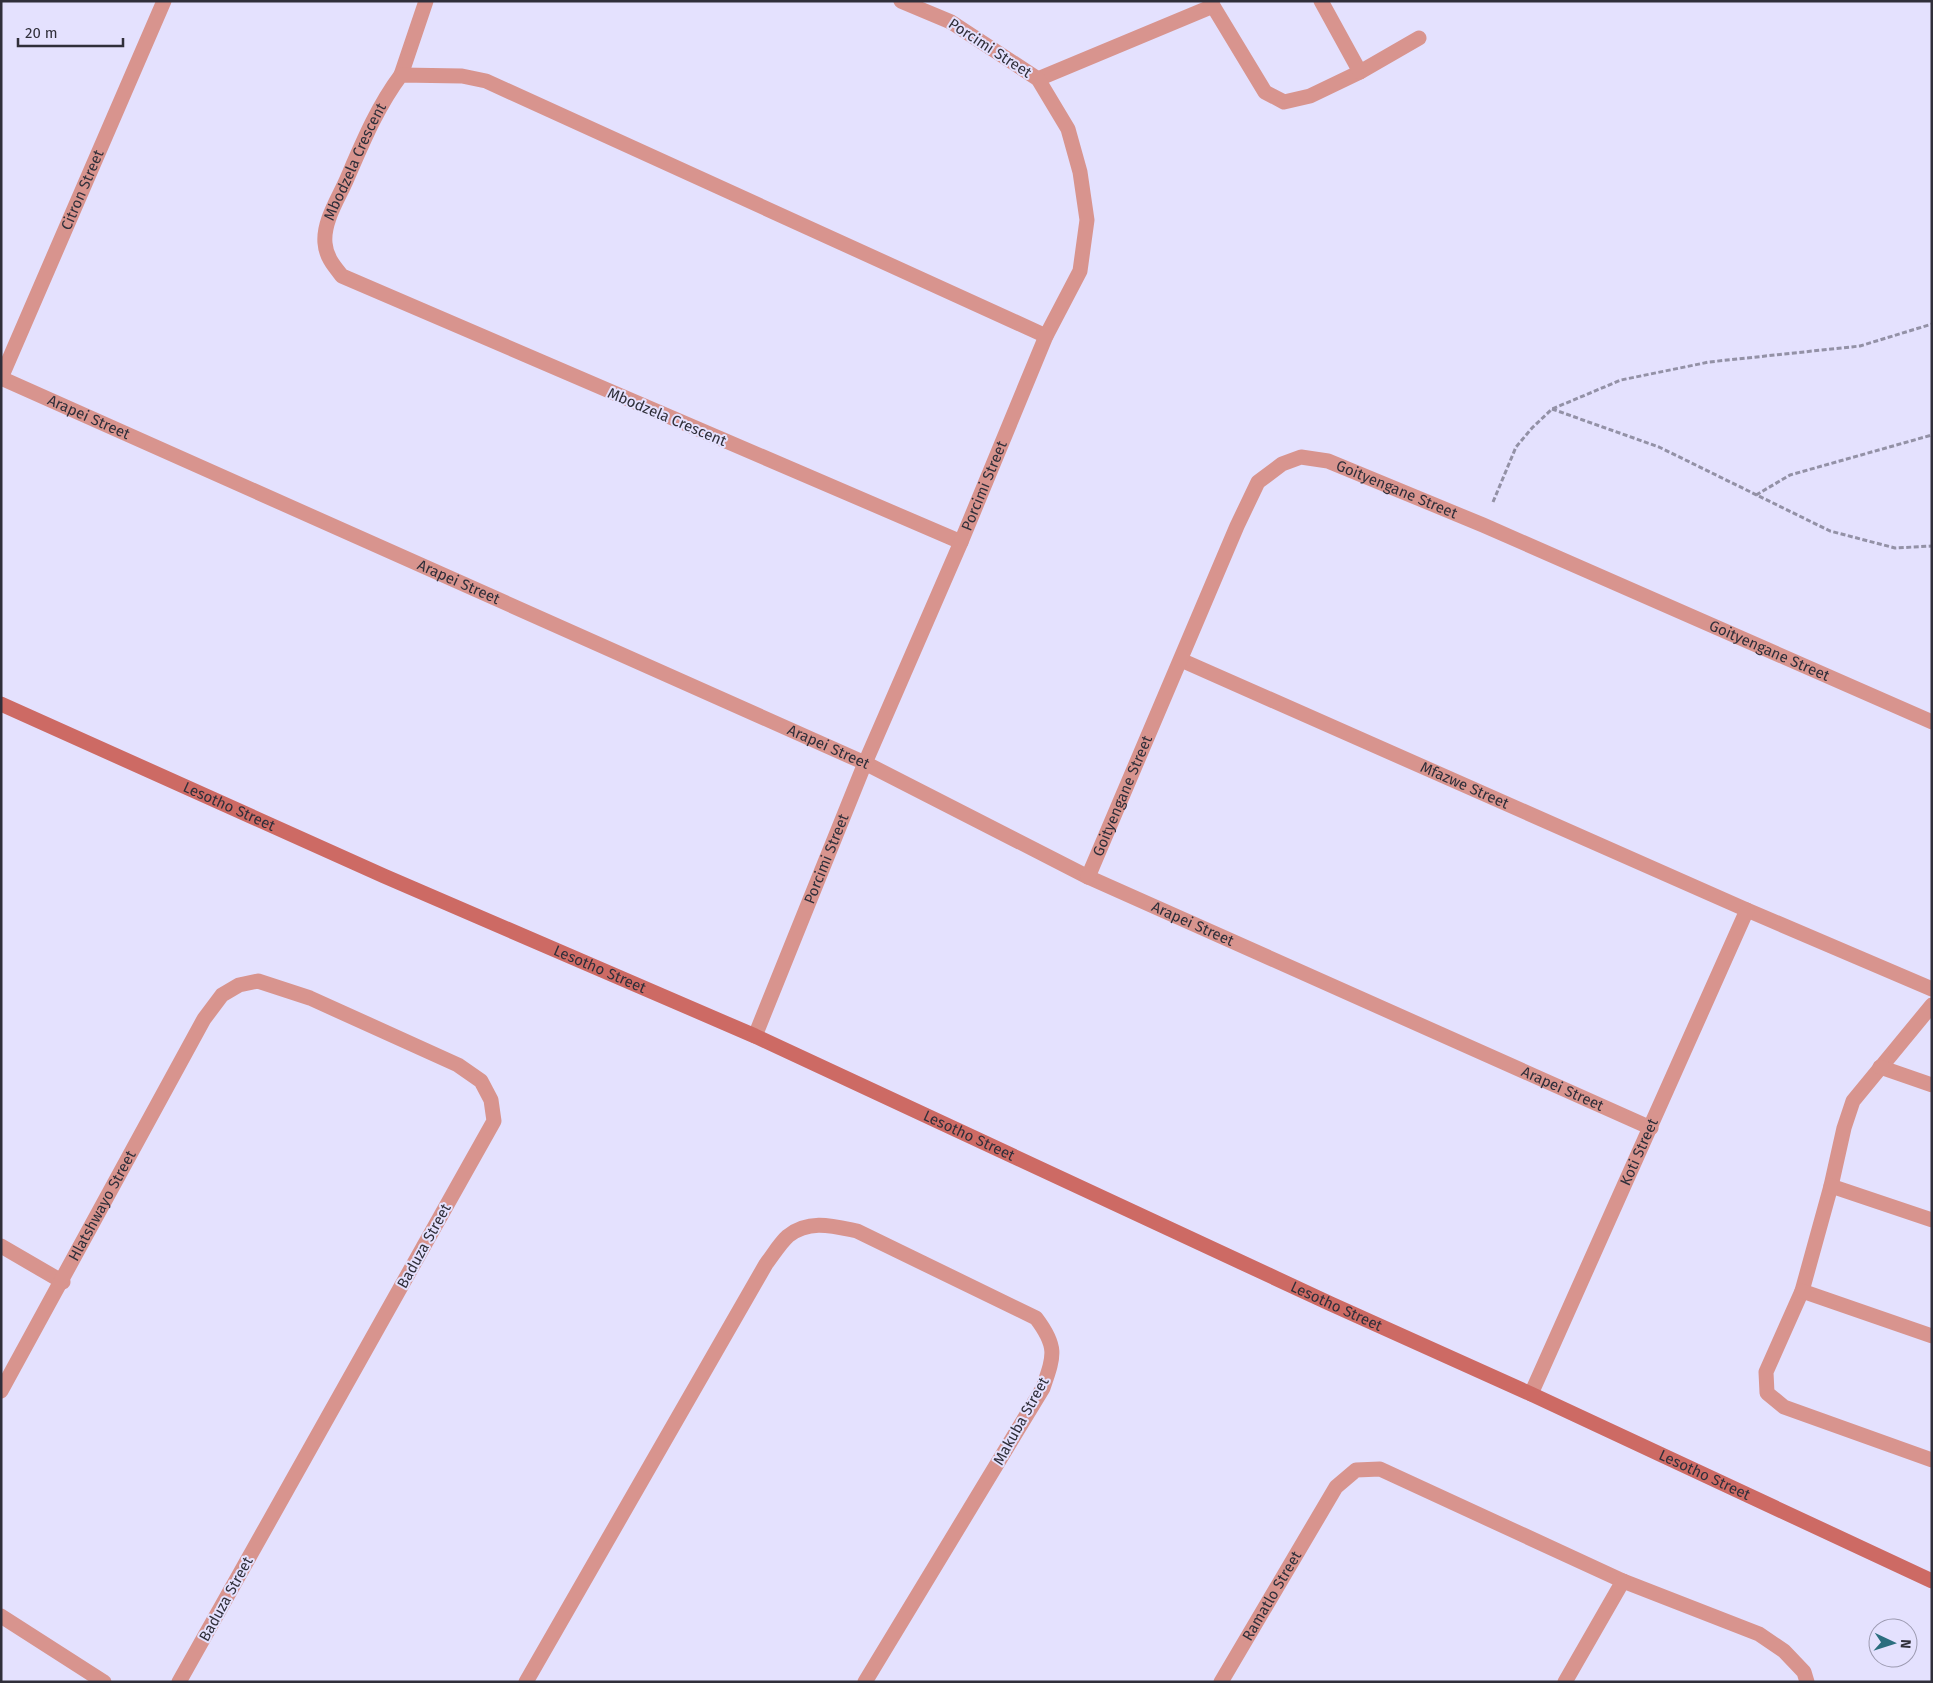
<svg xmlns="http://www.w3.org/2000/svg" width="1933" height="1683" font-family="'Fira Sans',sans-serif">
  <rect width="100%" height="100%" fill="#e4e1fe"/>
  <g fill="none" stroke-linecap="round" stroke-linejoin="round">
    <!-- path -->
    <g stroke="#9391a6" stroke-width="3" stroke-dasharray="5 2.5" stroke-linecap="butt">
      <path d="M1552,409L1659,447L1830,531L1895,548L1932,546"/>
      <path d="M1756,495L1790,475L1932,435"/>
      <path d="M1493,502L1516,447L1532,428L1552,409L1621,380L1709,362L1860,346L1932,324"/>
    </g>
    <!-- lane -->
    <g stroke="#d8948e" stroke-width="15">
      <path d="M1210,1L1265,92L1284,102L1310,96L1360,72L1419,38"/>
      <path d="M1321,1L1360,72"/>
      <path d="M1038,79L1213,6"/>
    </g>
    <!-- street -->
    <g stroke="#d8948e" stroke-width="15">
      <path d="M401,75L426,1"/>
      <path id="s1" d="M1,378L865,763L1088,877L1651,1128"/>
      <path id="s2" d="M1,378L164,1"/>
      <path id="s3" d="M961,542L342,276C334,266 326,257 325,243C323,222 338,199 346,181C362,144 377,107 401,75L462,76L486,81L1046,336"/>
      <path id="s4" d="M1181,660L1747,910L1932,989"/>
      <path id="s5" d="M1088,877L1237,526L1258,482L1282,464L1301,457L1328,461L1483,525L1932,722"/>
      <path d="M1932,1005L1853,1101L1844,1128L1831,1186L1802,1291L1766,1372L1767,1393L1784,1407L1932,1460"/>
      <path id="s6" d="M755,1036L865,763L961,542L1046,336L1080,271L1087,220L1080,172L1068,129L1038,79L951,22L901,1"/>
      <path d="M1880,1067L1932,1085"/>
      <path d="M1831,1186L1932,1220"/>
      <path d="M1,1246L63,1282"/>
      <path d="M1802,1291L1932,1336"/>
      <path id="s7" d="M1,1391L204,1019L222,995L239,985L258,981L310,998L458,1065L481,1081L491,1100L494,1121L179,1682"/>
      <path id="s8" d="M1531,1394L1747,910"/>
      <path d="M1,1616L104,1682"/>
      <path d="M526,1682L766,1264C773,1255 780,1243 788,1236C809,1219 833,1226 857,1231L1036,1318C1058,1347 1054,1356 1043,1388L865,1682"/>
      <path id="s9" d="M1221,1682L1336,1487L1356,1470L1380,1469L1623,1581L1759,1634L1784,1651L1804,1672L1807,1682"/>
      <path d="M1565,1682L1623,1581"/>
    </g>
    <!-- secondary -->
    <path stroke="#cd6a64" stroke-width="15" id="s10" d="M1,704L384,876L755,1036L1331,1304L1531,1394L1932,1581"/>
  </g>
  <g text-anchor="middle" stroke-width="4" stroke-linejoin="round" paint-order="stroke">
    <!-- street labels -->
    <g font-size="15" fill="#302f3a" stroke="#e4e1fe">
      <text transform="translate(990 48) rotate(33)" y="5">Porcimi Street</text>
      <text dy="5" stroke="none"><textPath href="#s3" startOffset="799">Mbodzela Crescent</textPath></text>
      <text dy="5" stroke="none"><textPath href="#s2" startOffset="205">Citron Street</textPath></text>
      <text dy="5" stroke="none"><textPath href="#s1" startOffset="96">Arapei Street</textPath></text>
      <text transform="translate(667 417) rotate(23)" y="5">Mbodzela Crescent</text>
      <text dy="5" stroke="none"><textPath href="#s6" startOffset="596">Porcimi Street</textPath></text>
      <text dy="5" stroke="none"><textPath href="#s5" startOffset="582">Goityengane Street</textPath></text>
      <text dy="5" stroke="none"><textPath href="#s1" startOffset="501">Arapei Street</textPath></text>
      <text dy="5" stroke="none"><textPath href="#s5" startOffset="988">Goityengane Street</textPath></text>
      <text dy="5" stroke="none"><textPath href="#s1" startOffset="906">Arapei Street</textPath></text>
      <text dy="5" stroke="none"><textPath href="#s4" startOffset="310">Mfazwe Street</textPath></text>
      <text dy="5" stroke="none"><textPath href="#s5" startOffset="88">Goityengane Street</textPath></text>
      <text dy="5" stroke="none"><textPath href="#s10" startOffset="250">Lesotho Street</textPath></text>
      <text dy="5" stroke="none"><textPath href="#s6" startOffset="191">Porcimi Street</textPath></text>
      <text dy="5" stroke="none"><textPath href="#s1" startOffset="1311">Arapei Street</textPath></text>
      <text dy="5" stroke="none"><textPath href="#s10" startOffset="655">Lesotho Street</textPath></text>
      <text dy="5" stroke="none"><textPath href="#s1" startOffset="1716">Arapei Street</textPath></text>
      <text dy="5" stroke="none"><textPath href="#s10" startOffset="1060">Lesotho Street</textPath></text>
      <text dy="5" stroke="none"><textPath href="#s8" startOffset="265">Koti Street</textPath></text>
      <text dy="5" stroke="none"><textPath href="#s7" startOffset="211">Hlatshwayo Street</textPath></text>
      <text transform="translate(424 1246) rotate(-61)" y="5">Baduza Street</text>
      <text dy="5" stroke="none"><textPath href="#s10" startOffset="1465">Lesotho Street</textPath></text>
      <text transform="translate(1021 1421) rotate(-61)" y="5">Makuba Street</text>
      <text dy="5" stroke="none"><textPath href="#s10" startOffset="1870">Lesotho Street</textPath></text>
      <text dy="5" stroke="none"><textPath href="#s9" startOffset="100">Ramatlo Street</textPath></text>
      <text transform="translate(226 1599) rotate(-61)" y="5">Baduza Street</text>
    </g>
  </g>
  <!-- border -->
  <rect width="1933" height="1683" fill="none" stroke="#302f3a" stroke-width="5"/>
  <!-- north arrow -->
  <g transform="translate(1893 1643) rotate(94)"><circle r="24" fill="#e4e1fe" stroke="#9c9ab0"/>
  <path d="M0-4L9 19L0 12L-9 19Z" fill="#2b6e7f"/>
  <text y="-8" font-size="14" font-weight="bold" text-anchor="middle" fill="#302f3a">N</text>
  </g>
  <!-- scale -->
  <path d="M18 38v8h105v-8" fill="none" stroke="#302f3a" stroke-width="2.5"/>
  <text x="25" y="38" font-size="15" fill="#302f3a" stroke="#e4e1fe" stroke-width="4" paint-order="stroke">20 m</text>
</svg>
